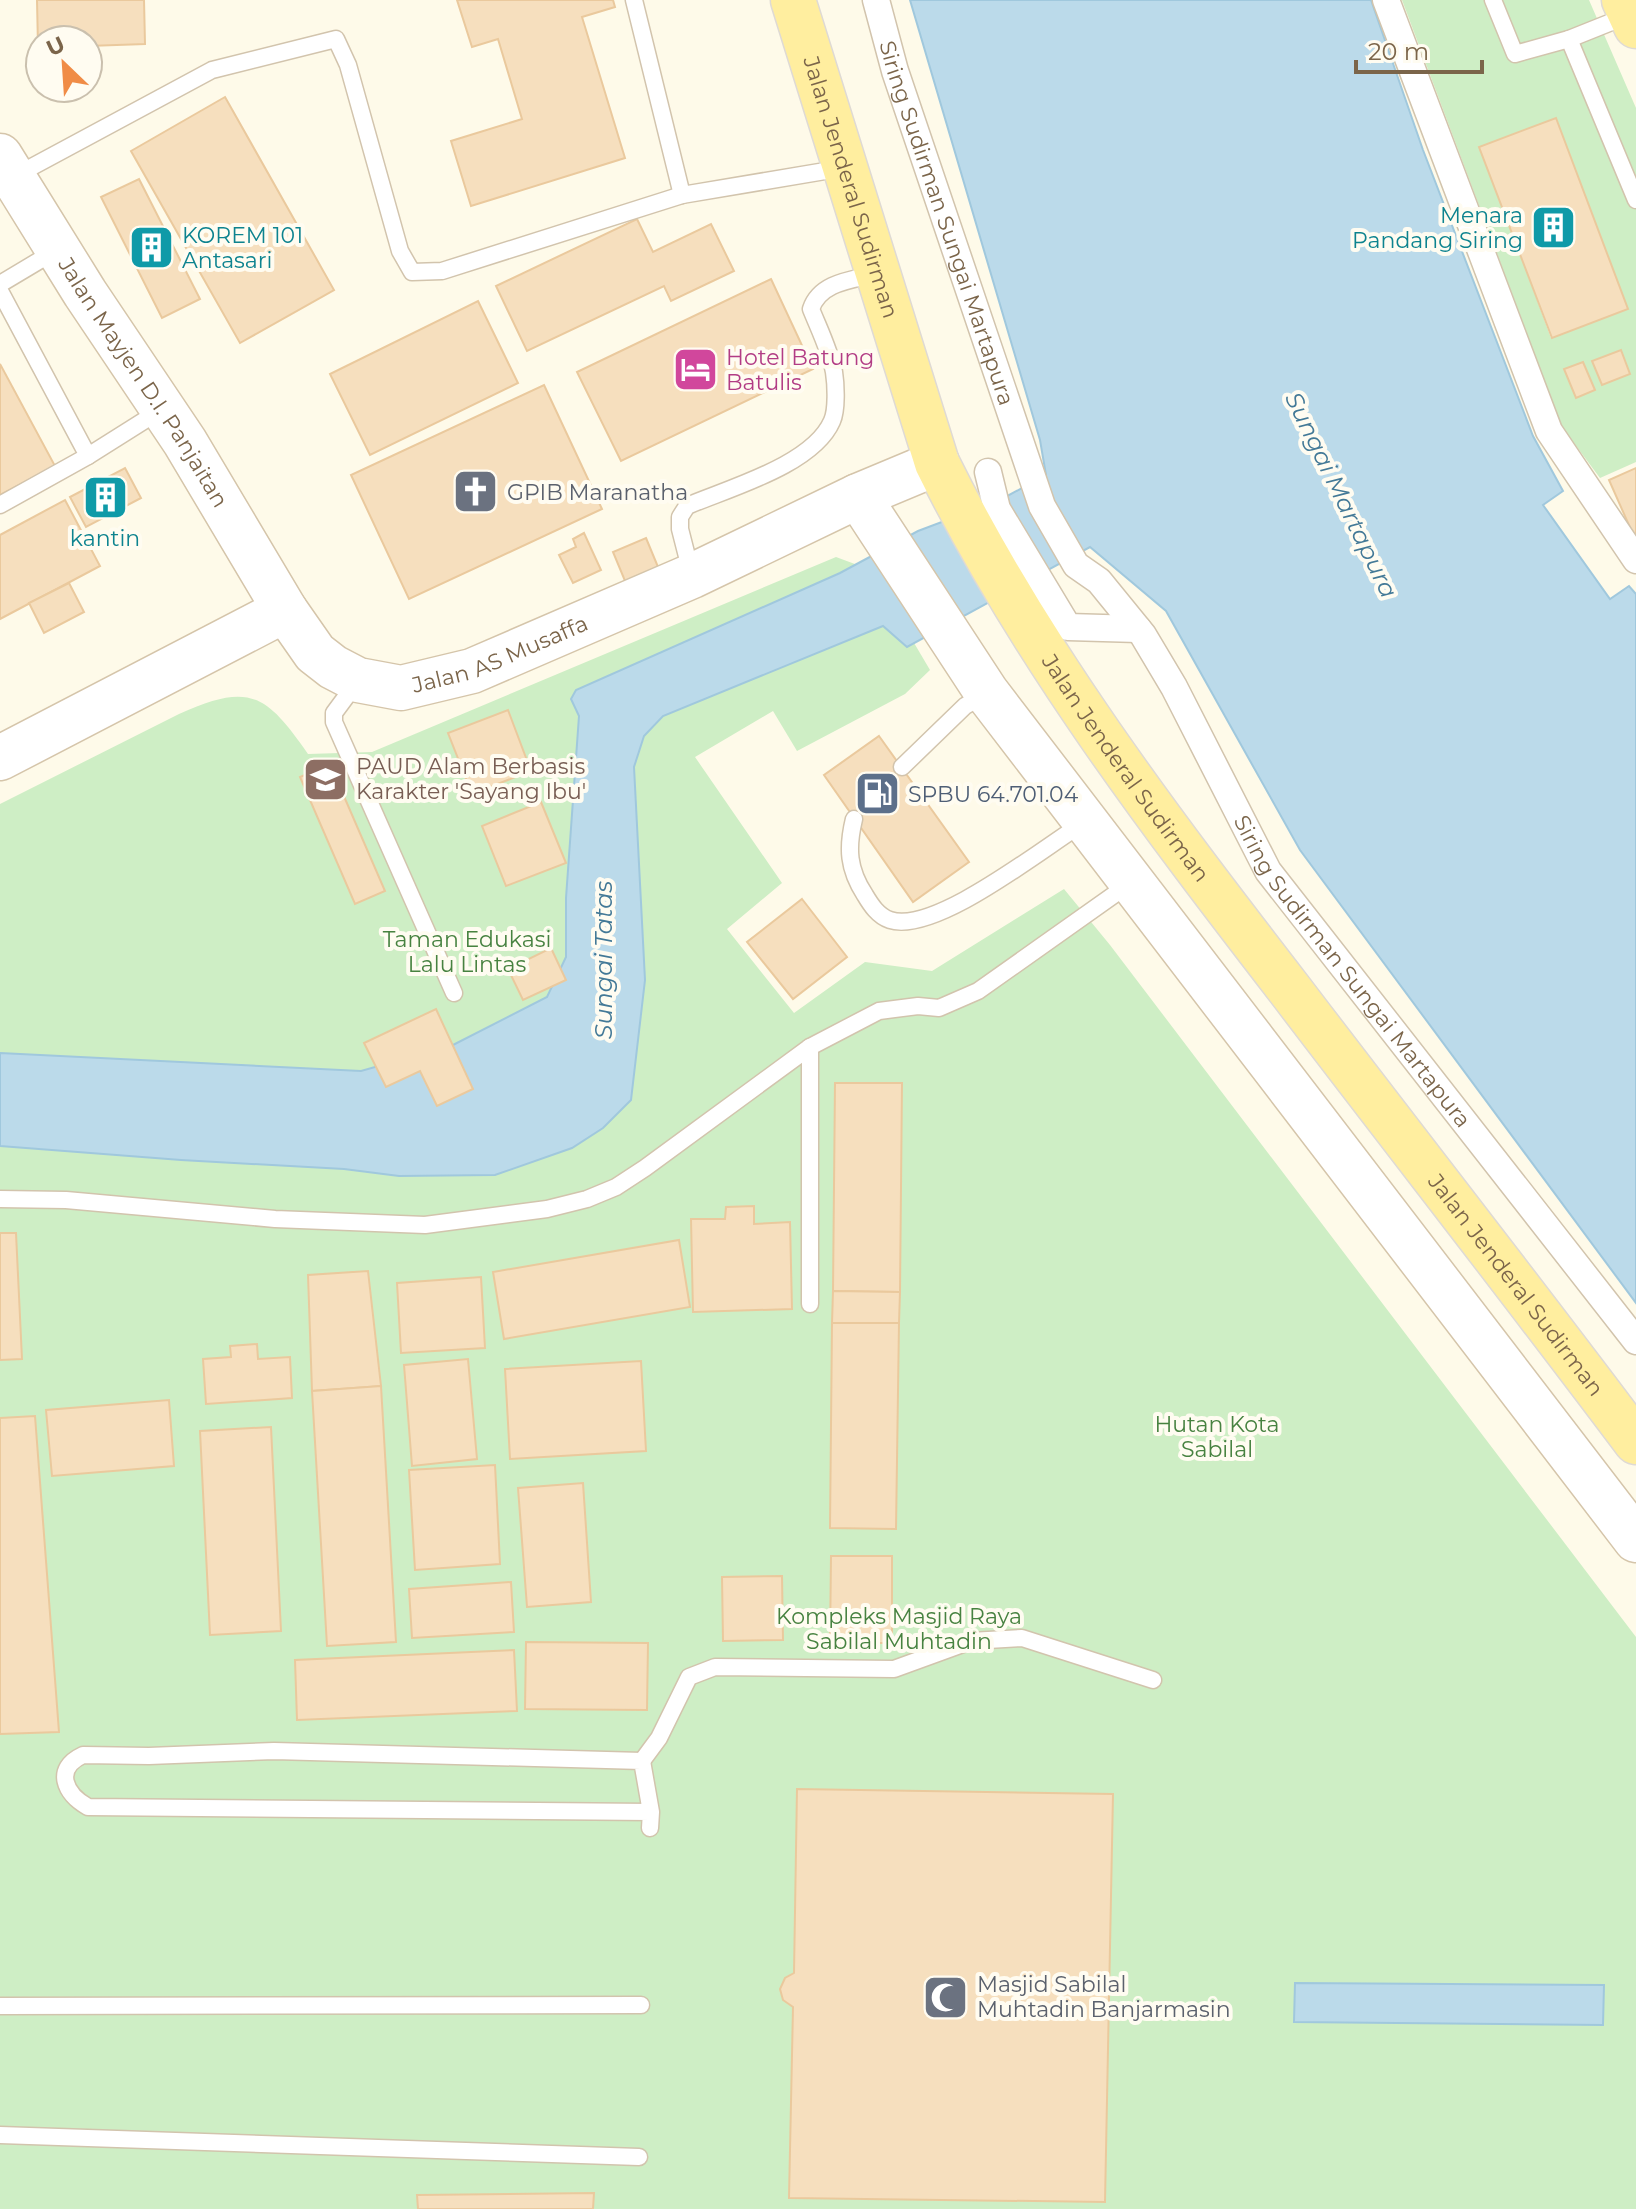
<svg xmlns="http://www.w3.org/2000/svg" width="1636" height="2209" font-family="Montserrat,sans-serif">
  <rect width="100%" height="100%" fill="#fefae9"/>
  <!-- green -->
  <g fill="#ceeec5" fill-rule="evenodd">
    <path d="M1402,0H1589L1636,108V462L1600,478L1562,427ZM1556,118L1628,309L1551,338L1480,147Z"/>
    <path d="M836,557L871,570L930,670L905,694L797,751L773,711L695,757L782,883L727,929L794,1013L865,962L932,971L1064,889L1110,945L1636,1637V2209H0V804L179,714C250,682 266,694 308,754L372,752Z"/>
  </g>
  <!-- water -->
  <g fill="#bbdaea" stroke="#a0c8dd" stroke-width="2">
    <path d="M910,0H1371L1423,150L1533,436L1563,491L1543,505L1610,599L1629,586L1636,594V1303L1300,850L1166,611L1090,547L907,647L883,626L663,716L644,736L634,767L645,980L631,1100L603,1128L572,1148L495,1175L399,1176L344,1169L181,1160L0,1146V1053L361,1071L453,1045L547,997L566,957V898L579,716L571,699L576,690L840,573L918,531L1000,500L1046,475L1040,440Z"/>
    <path d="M1295,1983L1604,1985L1603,2025L1294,2022Z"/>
  </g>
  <!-- building -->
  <g fill="#f6dfbe" stroke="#eac99d" stroke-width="2">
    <path d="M37,0H144L145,44L88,46V40H40L38,47Z"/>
    <path d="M457,0H613L615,7L582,17L625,158L471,206L451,141L522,119L498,39L472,47Z"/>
    <path d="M225,97L334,290L240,343L131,151Z"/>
    <path d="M1556,118L1628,309L1552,338L1479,147Z"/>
    <path d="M139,179L200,299L162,318L101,197Z"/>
    <path d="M637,219L653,252L711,224L734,271L671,301L664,286L527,351L496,286Z"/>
    <path d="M771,279L813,369L621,461L577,372Z"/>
    <path d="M478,301L518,383L370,455L330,374Z"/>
    <path d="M1621,350L1630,374L1602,385L1592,361Z"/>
    <path d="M1583,362L1595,390L1576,398L1564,369Z"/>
    <path d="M0,364L55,466L0,495Z"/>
    <path d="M544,385L602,509L409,599L351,475Z"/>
    <path d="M125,468L141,498L86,527L70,497Z"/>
    <path d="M1636,468V541L1609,480Z"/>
    <path d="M65,500L100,566L0,619V535Z"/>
    <path d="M584,533L601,570L573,583L559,555L576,547L573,539Z"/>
    <path d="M646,538L663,579L630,593L613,552Z"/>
    <path d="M69,583L84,612L44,633L29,603Z"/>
    <path d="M508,710L531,771L472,794L448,733Z"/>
    <path d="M879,736L969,862L913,902L824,775Z"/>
    <path d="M330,764L385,891L355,904L300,777Z"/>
    <path d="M541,802L566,863L506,886L482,826Z"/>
    <path d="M802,899L847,957L793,999L747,942Z"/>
    <path d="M551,948L566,980L523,1000L508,969Z"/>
    <path d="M436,1009L473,1089L437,1106L420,1071L386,1087L364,1043Z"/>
    <path d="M835,1083H902L900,1292L833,1291Z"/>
    <path d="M754,1206V1224L790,1222L792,1309L693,1312L691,1219H725L726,1207Z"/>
    <path d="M0,1233H16L22,1359L0,1360Z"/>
    <path d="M679,1240L690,1307L504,1339L493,1272Z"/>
    <path d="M368,1271L381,1386L312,1391L308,1275Z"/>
    <path d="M481,1277L485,1348L401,1353L397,1283Z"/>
    <path d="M833,1291L900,1292L899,1323H832Z"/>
    <path d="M832,1323H899L896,1529L830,1528Z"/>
    <path d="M257,1344L258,1359L290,1357L292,1398L206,1404L203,1359L231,1357L230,1346Z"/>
    <path d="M468,1359L477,1459L412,1466L404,1365Z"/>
    <path d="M641,1361L646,1451L510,1459L505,1369Z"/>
    <path d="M381,1386L396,1642L327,1646L312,1391Z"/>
    <path d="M169,1400L174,1466L52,1476L46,1410Z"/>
    <path d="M35,1416L59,1732L0,1734V1418Z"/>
    <path d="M271,1427L281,1631L210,1635L200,1431Z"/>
    <path d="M495,1465L500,1564L415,1570L409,1470Z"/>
    <path d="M583,1483L591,1602L527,1607L518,1488Z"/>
    <path d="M831,1556H892V1643H830Z"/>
    <path d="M782,1576L783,1640L723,1641L722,1577Z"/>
    <path d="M511,1582L514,1632L412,1638L409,1589Z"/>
    <path d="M526,1642L648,1643L647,1710L525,1709Z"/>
    <path d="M514,1650L517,1711L297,1720L295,1660Z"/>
    <path d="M797,1789L1113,1794L1105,2202L789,2198L793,2007L783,2000L780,1989L785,1978L794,1973Z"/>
    <path d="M594,2193L593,2209H418L417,2195Z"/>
  </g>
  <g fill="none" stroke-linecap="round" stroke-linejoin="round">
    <defs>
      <g id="service">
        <path d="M634,0L682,195"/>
        <path d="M1493,0L1515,54L1569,39L1629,15"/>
        <path d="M1569,39L1636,200"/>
        <path d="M13,177L212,70L336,39L348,65L400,251L412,272L442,271L682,195L843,168"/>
        <path d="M0,284L57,250"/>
        <path d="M0,291L88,456L0,505"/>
        <path d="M88,456L161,410"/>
        <path d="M692,576L680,529V517L687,506C729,488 813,465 832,421C837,410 836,385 834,372C830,351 819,329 811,309C820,282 852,280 876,274"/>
        <path d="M357,682L334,713V722L454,993"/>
        <path d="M902,767L965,706L984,695"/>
        <path d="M854,819C847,848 848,869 865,895C871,905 878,916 890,920C935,935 1044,847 1085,822"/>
        <path d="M0,1199L66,1200L275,1219L425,1225L547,1209L587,1199L616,1187L645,1168L810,1047L879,1011L918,1006L939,1008L978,991L1132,882"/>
        <path d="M810,1304V1047"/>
        <path d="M642,1761L659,1738L689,1677L715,1667L894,1669L971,1641L1022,1638L1153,1680"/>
        <path d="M650,1828L651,1812L642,1761L274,1751L149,1756L83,1755C53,1769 65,1794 88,1807L651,1812"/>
        <path d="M0,2006L641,2005"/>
        <path d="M0,2135L639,2157"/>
      </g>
      <g id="pedestrian">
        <path id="s1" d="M876,0L895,71L1042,506L1076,565L1099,581L1143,635L1174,687L1268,871L1636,1341"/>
        <path d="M1386,0L1549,431L1636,560"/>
        <path d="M988,472L997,509L1068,627L1138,629"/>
      </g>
      <g id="secondary">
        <path id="s2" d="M0,156L85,293L185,442L285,610L315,653L333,667L358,680L401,688L472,671L692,576L858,496L937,463"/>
        <path d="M858,496L987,693L1636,1540"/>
        <path d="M0,758L285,610"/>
      </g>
      <g id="primary">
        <path id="s3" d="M793,0L937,463C1031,653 1161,823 1290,990C1405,1141 1522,1290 1636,1442"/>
        <path d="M1624,0L1636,26"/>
      </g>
    </defs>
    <!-- service casing -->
    <use href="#service" stroke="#d2c4ad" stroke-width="19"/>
    <!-- pedestrian casing -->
    <use href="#pedestrian" stroke="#d2c4ad" stroke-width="29"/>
    <!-- secondary casing -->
    <use href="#secondary" stroke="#d5c5aa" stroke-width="47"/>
    <!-- primary casing -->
    <use href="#primary" stroke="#dfdad4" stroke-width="47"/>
    <!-- service -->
    <use href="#service" stroke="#fff" stroke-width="16"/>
    <!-- pedestrian -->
    <use href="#pedestrian" stroke="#fff" stroke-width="26"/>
    <!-- secondary -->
    <use href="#secondary" stroke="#fff" stroke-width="44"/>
    <!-- primary -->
    <use href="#primary" stroke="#ffee9f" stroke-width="44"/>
  </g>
  <!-- icons -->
  <defs>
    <symbol id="building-square" viewBox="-11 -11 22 22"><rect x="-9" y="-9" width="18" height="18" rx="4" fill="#0f9aa8" stroke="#fffcf1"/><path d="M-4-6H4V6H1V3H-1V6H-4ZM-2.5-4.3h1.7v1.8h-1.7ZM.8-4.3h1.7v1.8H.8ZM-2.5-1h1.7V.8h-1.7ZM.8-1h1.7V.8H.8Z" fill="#fff"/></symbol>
    <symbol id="hotel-square" viewBox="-11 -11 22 22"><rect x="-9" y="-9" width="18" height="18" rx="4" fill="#d1479c" stroke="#fffcf1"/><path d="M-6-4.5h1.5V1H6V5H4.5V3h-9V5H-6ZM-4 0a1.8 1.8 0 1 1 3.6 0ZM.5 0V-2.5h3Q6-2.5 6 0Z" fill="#fff"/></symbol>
    <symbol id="church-square" viewBox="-11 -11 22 22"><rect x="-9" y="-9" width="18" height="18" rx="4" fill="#6b7280" stroke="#fffcf1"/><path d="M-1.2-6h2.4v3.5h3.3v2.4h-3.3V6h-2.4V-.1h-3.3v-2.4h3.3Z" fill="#fff"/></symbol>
    <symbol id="school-square" viewBox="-11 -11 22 22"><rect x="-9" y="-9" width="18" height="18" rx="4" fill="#8d6e63" stroke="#fffcf1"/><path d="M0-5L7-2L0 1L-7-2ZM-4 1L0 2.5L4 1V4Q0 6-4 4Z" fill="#fff"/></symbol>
    <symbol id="fuel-square" viewBox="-11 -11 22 22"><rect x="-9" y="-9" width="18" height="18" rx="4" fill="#5c6f8a" stroke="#fffcf1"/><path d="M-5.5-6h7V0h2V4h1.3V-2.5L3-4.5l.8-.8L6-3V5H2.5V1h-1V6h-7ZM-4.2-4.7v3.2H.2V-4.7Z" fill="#fff"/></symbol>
    <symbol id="mosque-square" viewBox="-11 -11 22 22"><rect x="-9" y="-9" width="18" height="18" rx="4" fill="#6b7280" stroke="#fffcf1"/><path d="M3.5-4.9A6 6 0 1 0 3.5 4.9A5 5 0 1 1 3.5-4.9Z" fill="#fff"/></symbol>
  </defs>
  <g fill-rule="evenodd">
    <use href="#building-square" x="1528" y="202" width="51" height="51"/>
    <use href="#building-square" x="126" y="222" width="51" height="51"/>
    <use href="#hotel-square" x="670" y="344" width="51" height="51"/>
    <use href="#church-square" x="450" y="466" width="51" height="51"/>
    <use href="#building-square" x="80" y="472" width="51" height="51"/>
    <use href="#school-square" x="300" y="754" width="51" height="51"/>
    <use href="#fuel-square" x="852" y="768" width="51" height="51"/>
    <use href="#mosque-square" x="920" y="1972" width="51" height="51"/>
  </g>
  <g text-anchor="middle" stroke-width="8" stroke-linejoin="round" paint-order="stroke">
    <!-- street labels -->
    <g font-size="22" fill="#7b654a" stroke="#fffcf1">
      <text dy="8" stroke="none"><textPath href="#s3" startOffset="196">Jalan Jenderal Sudirman</textPath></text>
      <text dy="8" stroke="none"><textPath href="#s1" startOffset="234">Siring Sudirman Sungai Martapura</textPath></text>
      <text dy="8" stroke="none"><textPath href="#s2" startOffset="268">Jalan Mayjen D.I. Panjaitan</textPath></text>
      <text dy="8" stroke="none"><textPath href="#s2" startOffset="788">Jalan AS Musaffa</textPath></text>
      <text dy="8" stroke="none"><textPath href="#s3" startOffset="844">Jalan Jenderal Sudirman</textPath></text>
      <text dy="8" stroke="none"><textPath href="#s1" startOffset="1096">Siring Sudirman Sungai Martapura</textPath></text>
      <text dy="8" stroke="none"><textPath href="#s3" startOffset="1492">Jalan Jenderal Sudirman</textPath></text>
    </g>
    <!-- culture labels -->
    <g font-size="22" fill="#0d838f" stroke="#fffcf1" text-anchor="end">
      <text x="1523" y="223">Menara<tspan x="1523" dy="25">Pandang Siring</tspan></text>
      <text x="182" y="243" text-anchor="start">KOREM 101<tspan x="182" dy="25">Antasari</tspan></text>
      <text x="105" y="546" text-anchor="middle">kantin</text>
    </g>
    <!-- hotel labels -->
    <g font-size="22" fill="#b23c85" stroke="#fffcf1" text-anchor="start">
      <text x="726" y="365">Hotel Batung<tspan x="726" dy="25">Batulis</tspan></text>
    </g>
    <!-- worship labels -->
    <g font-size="22" fill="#5b616d" stroke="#fffcf1" text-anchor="start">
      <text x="507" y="500">GPIB Maranatha</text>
      <text x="977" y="1992">Masjid Sabilal<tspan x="977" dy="25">Muhtadin Banjarmasin</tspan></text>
    </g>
    <!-- education labels -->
    <g font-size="22" fill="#785e54" stroke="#fffcf1" text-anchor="start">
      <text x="356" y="774">PAUD Alam Berbasis<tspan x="356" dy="25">Karakter 'Sayang Ibu'</tspan></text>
    </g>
    <!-- service labels -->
    <g font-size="22" fill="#4e5e75" stroke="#fffcf1" text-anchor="start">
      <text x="908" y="802">SPBU 64.701.04</text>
    </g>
    <!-- park labels -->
    <g font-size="22" fill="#478240" stroke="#fffcf1">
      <text x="467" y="947">Taman Edukasi<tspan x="467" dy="25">Lalu Lintas</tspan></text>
      <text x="1217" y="1432">Hutan Kota<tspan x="1217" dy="25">Sabilal</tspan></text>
      <text x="899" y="1624">Kompleks Masjid Raya<tspan x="899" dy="25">Sabilal Muhtadin</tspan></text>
    </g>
    <!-- water labels -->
    <g font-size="24" font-style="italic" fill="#437997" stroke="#fffcf1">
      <text transform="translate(1341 495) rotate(64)" y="8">Sungai Martapura</text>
      <text transform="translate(604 960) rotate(-90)" y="8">Sungai Tatas</text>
    </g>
  </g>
  <!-- north arrow -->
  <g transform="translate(64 64) rotate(335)"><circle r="38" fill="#fffcf1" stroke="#cac0ae" stroke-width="2"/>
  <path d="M0-6L14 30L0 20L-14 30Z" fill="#f08c46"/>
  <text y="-12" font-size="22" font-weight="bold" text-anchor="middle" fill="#7b654a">U</text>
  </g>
  <!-- scale -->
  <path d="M1356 60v12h126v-12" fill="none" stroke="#7b654a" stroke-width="4"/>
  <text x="1368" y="60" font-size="24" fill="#7b654a" stroke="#fffcf1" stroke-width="6" paint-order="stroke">20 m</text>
</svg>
